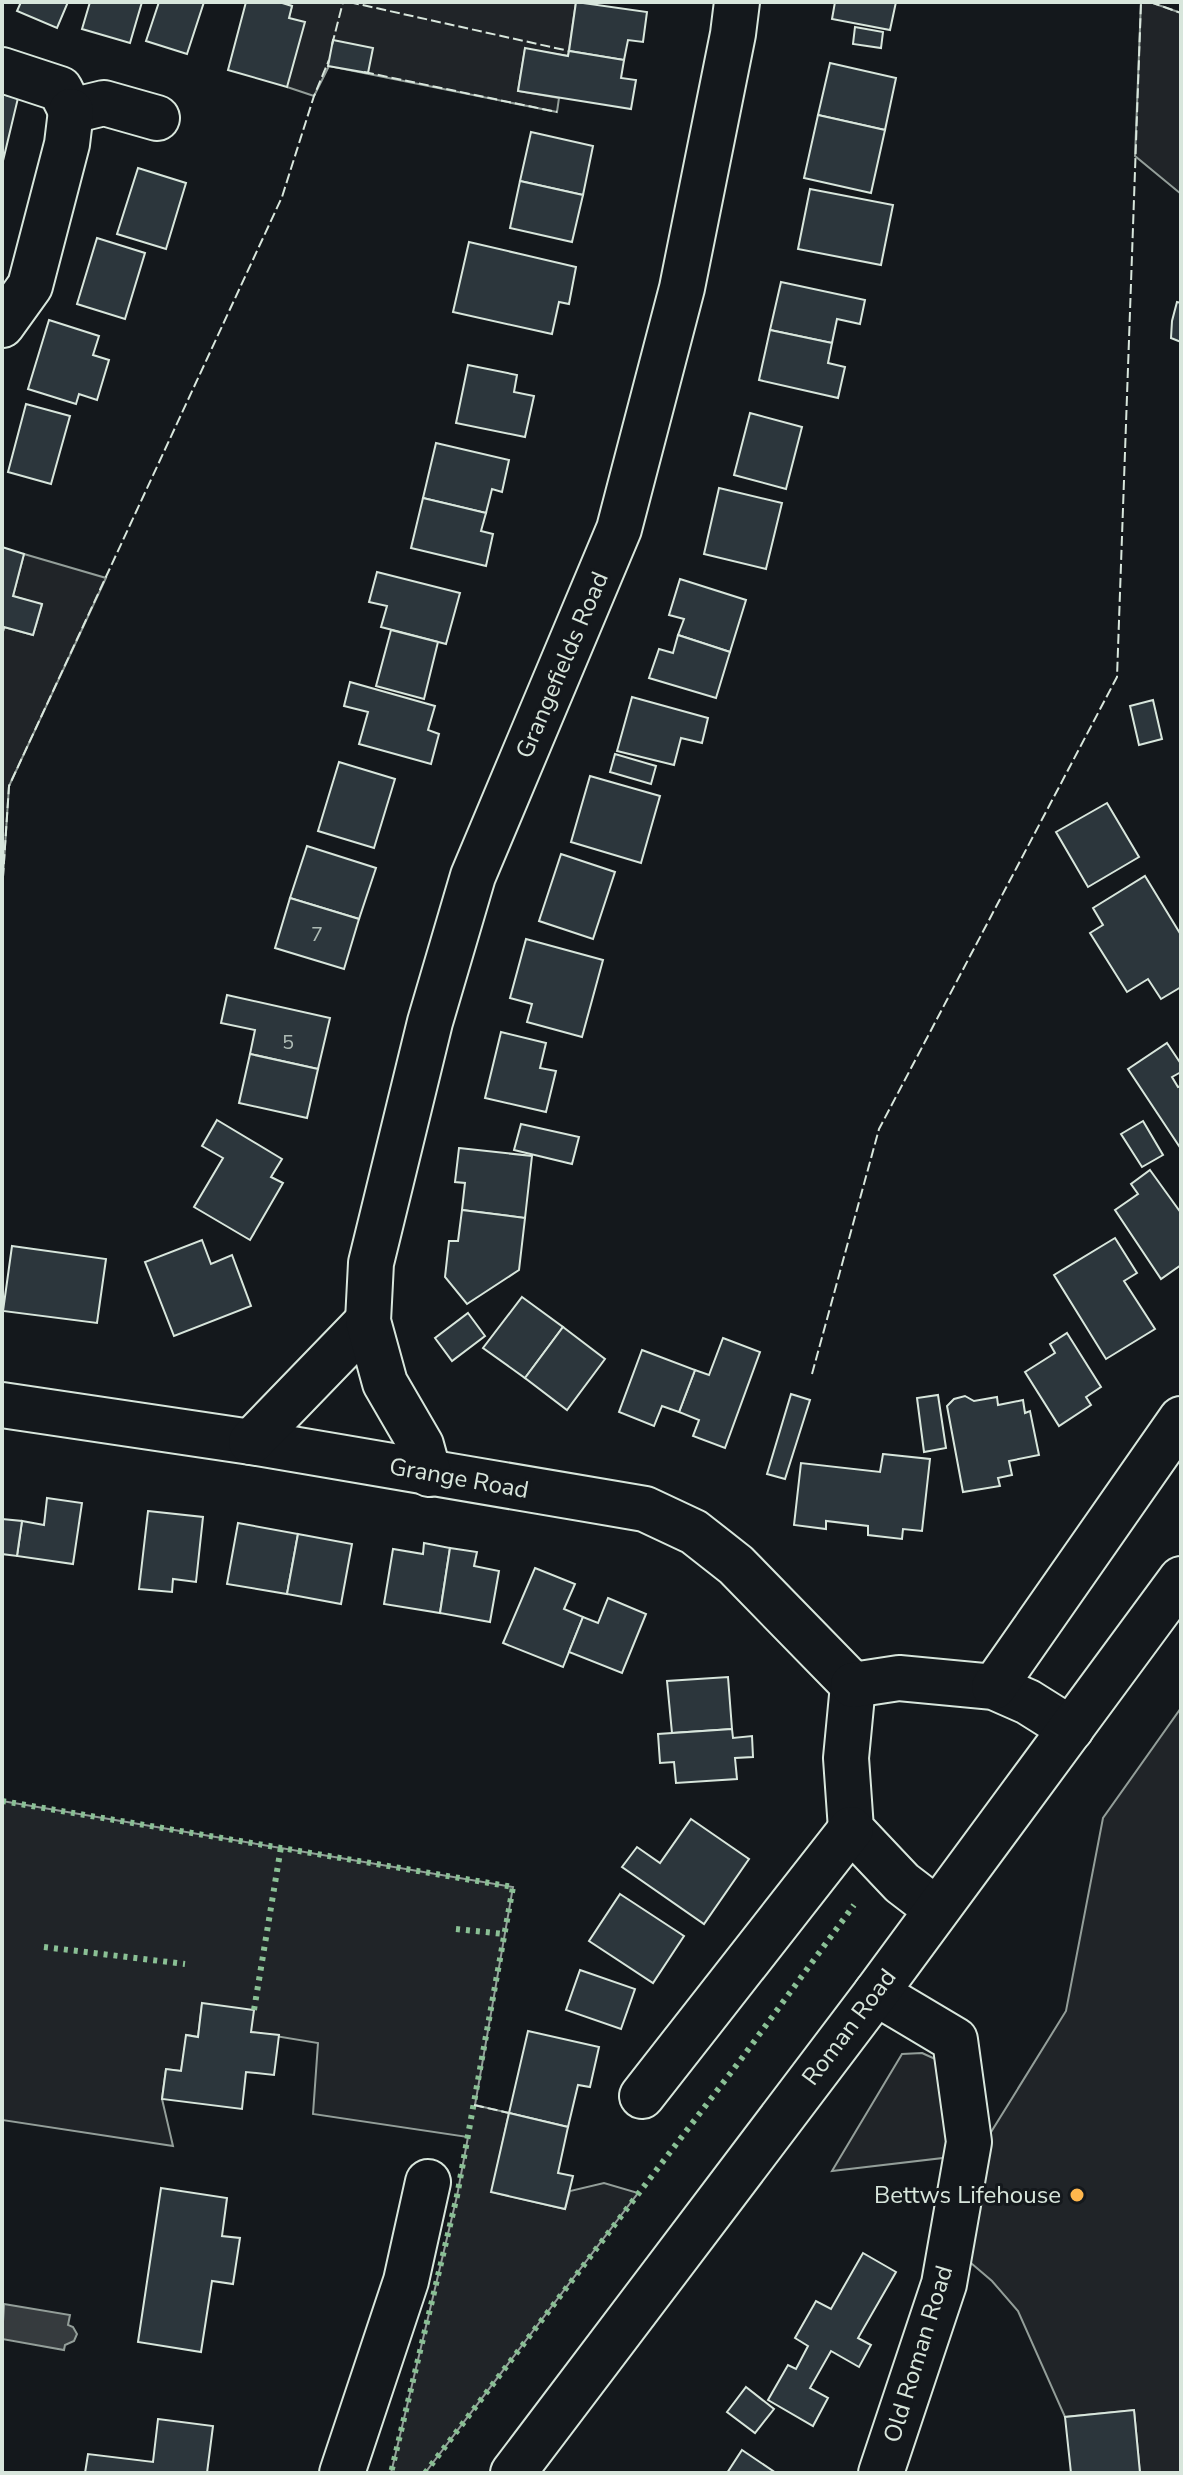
<svg xmlns="http://www.w3.org/2000/svg" width="1183" height="2475" font-family="'Nunito Sans',sans-serif">
  <rect width="100%" height="100%" fill="#14181c"/>
  <!-- green -->
  <g fill="#202428" stroke="#939e99" stroke-width="2">
    <path d="M279,2H576L568,56L525,49L518,91L559,98L557,112L329,66L314,96L287,87L289,18L292,6Z"/>
    <path d="M1141,2H1150L1181,13V194L1135,156Z"/>
    <path d="M24,554L106,578L9,786L2,892V636L4,627L33,635L42,605L13,596Z"/>
    <path d="M1181,1708V2473H1140L1134,2410L1065,2417L1018,2311L992,2281L958,2252L988,2137L1066,2011L1103,1818Z"/>
    <path d="M2,1801L513,1887L475,2105L509,2113L492,2192L565,2209L570,2191L604,2183L638,2193L425,2473H391L457,2196L468,2137L313,2114L318,2043L251,2032L202,2004L198,2037L187,2035L181,2071L166,2069L162,2099L173,2146L2,2120Z"/>
    <path d="M922,2053L944,2063L951,2157L832,2171L902,2054Z"/>
  </g>
  <!-- water -->
  <path fill="#363b3e" stroke="#939e99" stroke-width="2" d="M4,2304L70,2315L68,2325L73,2327L77,2334L74,2341L65,2345L64,2350L2,2339Z"/>
  <!-- building -->
  <g fill="#2c363c" stroke="#d8e6dc" stroke-width="2">
    <path d="M21,2H68L57,28L17,11Z"/>
    <path d="M90,2H142L130,43L82,29Z"/>
    <path d="M159,2H204L187,54L146,41Z"/>
    <path d="M246,2H279L292,6L289,18L305,22L287,87L228,70Z"/>
    <path d="M576,2L647,12L643,42L628,40L624,60L569,51Z"/>
    <path d="M835,2H896L890,30L832,19Z"/>
    <path d="M855,27L883,32L881,48L853,44Z"/>
    <path d="M333,40L373,48L368,73L328,66Z"/>
    <path d="M525,48L568,56L569,51L624,60L621,78L636,80L631,109L518,91Z"/>
    <path d="M830,63L896,78L885,130L818,115Z"/>
    <path d="M2,94L18,98L2,165Z"/>
    <path d="M818,115L885,130L871,193L804,178Z"/>
    <path d="M531,132L593,146L583,195L520,181Z"/>
    <path d="M138,168L186,183L166,249L117,234Z"/>
    <path d="M520,181L583,195L572,242L510,228Z"/>
    <path d="M810,189L893,205L881,265L798,249Z"/>
    <path d="M97,238L145,253L125,319L77,304Z"/>
    <path d="M469,242L576,267L569,304L559,302L552,334L453,312Z"/>
    <path d="M781,282L865,300L860,324L837,319L832,343L770,330Z"/>
    <path d="M1177,302L1181,303V342L1171,338L1172,321Z"/>
    <path d="M49,320L99,336L93,355L109,360L97,400L79,394L76,404L28,389Z"/>
    <path d="M770,330L832,343L828,363L845,367L838,398L759,380Z"/>
    <path d="M468,365L517,375L514,392L534,396L525,437L456,423Z"/>
    <path d="M26,404L70,416L51,484L8,472Z"/>
    <path d="M750,413L802,427L786,489L734,475Z"/>
    <path d="M436,443L509,460L502,492L492,489L486,513L423,498Z"/>
    <path d="M719,488L782,503L766,569L704,554Z"/>
    <path d="M423,498L486,513L481,531L493,534L486,566L411,548Z"/>
    <path d="M2,547L24,554L13,596L42,604L33,635L4,627L2,636Z"/>
    <path d="M377,572L460,593L446,644L381,627L387,606L369,602Z"/>
    <path d="M680,579L746,600L730,652L678,635L684,619L669,615Z"/>
    <path d="M391,630L438,642L424,699L376,686Z"/>
    <path d="M678,635L730,652L716,698L649,678L659,649L673,653Z"/>
    <path d="M350,682L435,706L428,730L439,734L431,764L359,744L368,712L344,706Z"/>
    <path d="M632,697L708,718L702,743L681,738L674,765L617,751Z"/>
    <path d="M1153,700L1162,739L1139,745L1130,706Z"/>
    <path d="M615,754L656,766L651,784L610,772Z"/>
    <path d="M339,762L395,779L374,848L318,831Z"/>
    <path d="M590,776L660,796L641,863L571,842Z"/>
    <path d="M1107,803L1139,857L1088,887L1056,832Z"/>
    <path d="M307,846L376,868L359,919L290,898Z"/>
    <path d="M561,854L615,872L593,939L539,921Z"/>
    <path d="M1145,876L1181,935V987L1161,999L1148,979L1127,992L1090,933L1103,925L1093,908Z"/>
    <path d="M290,898L359,919L344,969L275,948Z"/>
    <path d="M526,939L603,960L582,1037L527,1022L532,1004L510,998Z"/>
    <path d="M227,995L330,1018L318,1069L250,1054L255,1030L221,1023Z"/>
    <path d="M501,1032L546,1043L540,1068L556,1071L546,1112L485,1098Z"/>
    <path d="M1167,1043L1181,1064V1072L1172,1077L1178,1087L1181,1086V1149L1128,1069Z"/>
    <path d="M250,1054L318,1069L307,1118L239,1103Z"/>
    <path d="M217,1120L282,1159L271,1177L283,1183L250,1240L194,1207L223,1158L202,1146Z"/>
    <path d="M1143,1121L1163,1155L1142,1167L1121,1134Z"/>
    <path d="M521,1124L579,1137L572,1164L514,1150Z"/>
    <path d="M459,1148L532,1156L525,1218L462,1210L465,1183L455,1182Z"/>
    <path d="M1150,1170L1181,1213V1265L1161,1279L1115,1210L1138,1194L1131,1184Z"/>
    <path d="M462,1210L525,1218L519,1270L467,1304L445,1277L449,1241H458Z"/>
    <path d="M1115,1238L1137,1273L1124,1281L1155,1329L1106,1359L1054,1275Z"/>
    <path d="M202,1240L211,1264L232,1255L251,1306L174,1336L145,1262Z"/>
    <path d="M12,1246L106,1259L97,1323L3,1311Z"/>
    <path d="M522,1297L563,1327L525,1378L483,1348Z"/>
    <path d="M468,1313L485,1336L452,1361L435,1338Z"/>
    <path d="M563,1327L605,1359L567,1410L525,1378Z"/>
    <path d="M1067,1333L1101,1387L1086,1397L1091,1405L1059,1426L1025,1372L1055,1353L1050,1344Z"/>
    <path d="M723,1338L760,1352L725,1448L693,1436L699,1420L679,1412L695,1370L709,1375Z"/>
    <path d="M642,1350L695,1370L679,1412L662,1406L654,1426L619,1412Z"/>
    <path d="M791,1394L810,1400L785,1479L767,1474Z"/>
    <path d="M938,1395L946,1448L924,1452L917,1398Z"/>
    <path d="M965,1396L974,1401L997,1397L998,1405L1023,1400L1025,1413L1030,1411L1039,1455L1009,1461L1012,1475L998,1478L1000,1486L963,1492L947,1406L954,1399Z"/>
    <path d="M883,1454L930,1459L922,1531L903,1529L902,1539L868,1535V1526L826,1521V1529L794,1525L801,1463L880,1472Z"/>
    <path d="M47,1498L82,1503L73,1564L17,1556L22,1521L44,1525Z"/>
    <path d="M148,1511L203,1517L196,1582L173,1579L172,1592L139,1589Z"/>
    <path d="M2,1519L22,1521L17,1556L2,1554Z"/>
    <path d="M238,1523L298,1534L287,1594L227,1584Z"/>
    <path d="M298,1534L352,1544L341,1604L287,1594Z"/>
    <path d="M424,1543L450,1548L440,1613L384,1604L393,1549L423,1554Z"/>
    <path d="M450,1548L477,1552L474,1566L499,1571L490,1622L440,1613Z"/>
    <path d="M535,1568L575,1584L564,1609L583,1617L563,1667L503,1643Z"/>
    <path d="M608,1598L646,1614L622,1673L569,1652L583,1617L598,1623Z"/>
    <path d="M728,1677L732,1729L672,1733L667,1681Z"/>
    <path d="M732,1729L733,1738L752,1736L753,1757L735,1758L737,1779L676,1783L674,1762L660,1763L658,1734Z"/>
    <path d="M691,1819L749,1859L704,1924L622,1867L637,1847L660,1863Z"/>
    <path d="M620,1894L684,1936L653,1983L589,1941Z"/>
    <path d="M580,1970L635,1989L621,2029L566,2010Z"/>
    <path d="M202,2003L254,2010L251,2032L279,2035L274,2075L246,2072L242,2109L162,2099L166,2069L181,2071L186,2035L198,2037Z"/>
    <path d="M528,2031L599,2047L590,2087L578,2085L568,2127L509,2113Z"/>
    <path d="M509,2113L568,2127L558,2173L573,2176L565,2209L491,2192Z"/>
    <path d="M161,2188L227,2198L222,2236L240,2238L233,2284L212,2281L201,2352L138,2342Z"/>
    <path d="M863,2253L896,2272L858,2338L871,2345L859,2367L831,2351L810,2388L828,2398L813,2426L768,2400L788,2365L796,2369L808,2346L795,2338L816,2301L831,2309Z"/>
    <path d="M746,2387L774,2409L755,2433L727,2412Z"/>
    <path d="M1134,2410L1140,2473H1071L1065,2417Z"/>
    <path d="M158,2419L213,2426L207,2473H85L88,2454L153,2462Z"/>
    <path d="M742,2450L776,2473H727Z"/>
  </g>
  <g fill="none" stroke-linecap="round" stroke-linejoin="round">
    <defs>
      <g id="minor">
        <path d="M2,70L60,89L71,111L104,103L157,118"/>
        <path d="M2,325L30,286L67,144L71,111"/>
        <path d="M2,1405L251,1442L645,1509L694,1532L736,1565L853,1685"/>
        <path d="M251,1442L368,1321"/>
        <path d="M429,1474L421,1445L385,1383L368,1321L371,1263L430,1022L473,876L619,529L682,288L733,34L737,2"/>
        <path d="M853,1685L846,1758L851,1829L902,1883L936,1909"/>
        <path d="M853,1685L899,1678L994,1687L1028,1702L1071,1729"/>
        <path d="M994,1687L1181,1419"/>
        <path d="M876,1993L955,2040L969,2142L944,2284L881,2473"/>
        <path d="M642,2096L851,1829"/>
        <path d="M342,2473L406,2281L428,2182"/>
      </g>
      <path id="major" d="M513,2473L876,1993L1181,1579"/>
    </defs>
    <!-- minor casing -->
    <use href="#minor" stroke="#d8e6dc" stroke-width="48"/>
    <!-- major casing -->
    <use href="#major" stroke="#d8e6dc" stroke-width="48"/>
    <!-- minor -->
    <use href="#minor" stroke="#14181c" stroke-width="44"/>
    <!-- major -->
    <use href="#major" stroke="#14181c" stroke-width="44"/>
    <!-- hedge -->
    <g stroke="#8ac095" stroke-width="6" stroke-dasharray="4 6" stroke-linecap="butt">
      <path d="M2,1801L513,1887L457,2196L391,2473"/>
      <path d="M456,1929L504,1934"/>
      <path d="M44,1947L185,1964"/>
      <path d="M254,2010L281,1847"/>
      <path d="M425,2473L742,2058L854,1905"/>
    </g>
    <!-- fence -->
    <g stroke="#d8e6dc" stroke-width="2" stroke-dasharray="10 4" stroke-linecap="butt">
      <path d="M349,2L569,51"/>
      <path d="M1150,2L1181,13"/>
      <path d="M332,45L343,2"/>
      <path d="M364,72L557,112"/>
      <path d="M2,892L9,786L282,197L314,96L329,60"/>
      <path d="M812,1374L879,1129L1117,677L1141,2"/>
      <path d="M474,2105L509,2113"/>
    </g>
  </g>
  <!-- markers -->
  <circle fill="#ffb74d" stroke="#14181c" stroke-width="3" cx="1077" cy="2195" r="8"/>
  <g text-anchor="middle" stroke-width="6" stroke-linejoin="round" paint-order="stroke">
    <!-- number labels -->
    <g font-size="20" fill="#adbab4">
      <text x="317" y="941">7</text>
      <text x="288" y="1049">5</text>
    </g>
    <!-- street labels -->
    <g font-size="24" fill="#d8e6dc" stroke="#14181c">
      <text transform="translate(562 665) rotate(-67)" y="8">Grangefields Road</text>
      <text transform="translate(459 1478) rotate(10)" y="8">Grange Road</text>
      <text transform="translate(849 2027) rotate(-53)" y="8">Roman Road</text>
      <text transform="translate(918 2354) rotate(-73)" y="8">Old Roman Road</text>
    </g>
    <!-- poi labels -->
    <g font-size="24" fill="#d8e6dc" stroke="#14181c" text-anchor="end">
      <text x="1061" y="2203">Bettws Lifehouse</text>
    </g>
  </g>
  <!-- border -->
  <rect width="1183" height="2475" fill="none" stroke="#d8e6dc" stroke-width="8"/>
</svg>
